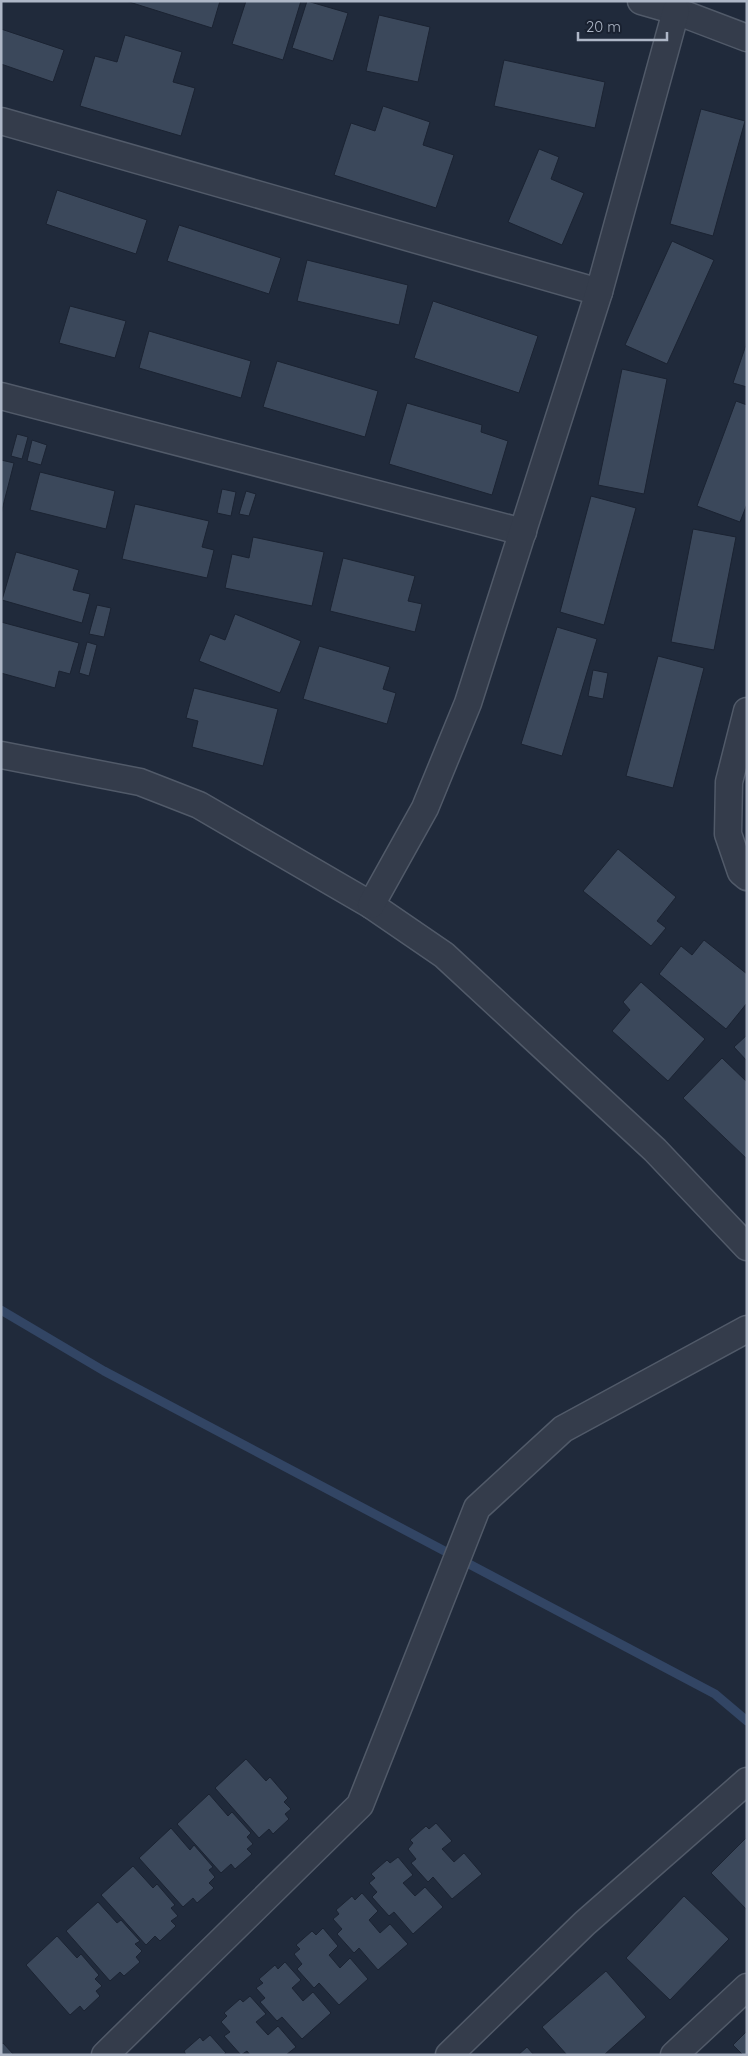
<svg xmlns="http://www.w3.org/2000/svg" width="748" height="2056" font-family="Quicksand,sans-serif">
  <rect width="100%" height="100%" fill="#202a3b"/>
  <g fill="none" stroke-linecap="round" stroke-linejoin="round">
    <!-- stream -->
    <path stroke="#324564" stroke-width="9" d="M1,1310L104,1371L715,1694L747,1721"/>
  </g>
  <!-- building -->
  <g fill="#3b485b" stroke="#1b2332">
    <path d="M126,1H220L212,28Z"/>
    <path d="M246,1H301L283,60L232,44Z"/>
    <path d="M307,1L348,13L333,61L292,48Z"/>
    <path d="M379,15L430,27L418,82L366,71Z"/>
    <path d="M1,29L64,50L53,82L1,64Z"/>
    <path d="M125,35L182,52L173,82L195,88L181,136L80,106L95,56L117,62Z"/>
    <path d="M504,60L605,82L595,128L494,106Z"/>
    <path d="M383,106L430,122L423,145L454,155L436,208L334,175L351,123L375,131Z"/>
    <path d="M701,109L745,121L713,236L670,224Z"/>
    <path d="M539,149L559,157L551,179L584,193L562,245L508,222Z"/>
    <path d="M57,190L147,220L136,254L46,224Z"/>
    <path d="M179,225L281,258L269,294L167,261Z"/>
    <path d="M672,241L714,260L667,364L625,345Z"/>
    <path d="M307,260L408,285L399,325L297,301Z"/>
    <path d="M433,301L538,336L519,393L414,358Z"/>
    <path d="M70,306L126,321L115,358L59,343Z"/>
    <path d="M149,331L251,361L241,398L139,368Z"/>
    <path d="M747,342V387L733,383Z"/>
    <path d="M277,361L378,391L365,437L263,407Z"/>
    <path d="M622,369L667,379L644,494L598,485Z"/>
    <path d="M736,401L747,405V504L740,522L697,506Z"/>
    <path d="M407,403L482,425L481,432L508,441L492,495L389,464Z"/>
    <path d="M17,434L28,437L22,459L11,456Z"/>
    <path d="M32,440L47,445L41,465L27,461Z"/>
    <path d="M1,460L14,463L1,514Z"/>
    <path d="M40,472L115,491L106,529L30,510Z"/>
    <path d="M222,489L236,492L231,516L217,513Z"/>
    <path d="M246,491L256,494L249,516L239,514Z"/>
    <path d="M591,496L636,508L604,625L560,612Z"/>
    <path d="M135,504L209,521L202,547L214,550L207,578L122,559Z"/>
    <path d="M693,529L736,537L714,650L671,642Z"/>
    <path d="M253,537L324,552L312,606L225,588L232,554L249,558Z"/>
    <path d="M16,552L79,570L73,590L90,594L82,623L2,600Z"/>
    <path d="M343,558L415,576L408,601L422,604L415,632L330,611Z"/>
    <path d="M97,605L111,608L104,637L89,634Z"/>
    <path d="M235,614L301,641L280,693L199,661L210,634L225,640Z"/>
    <path d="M1,622L79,643L70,674L59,671L55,688L1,673Z"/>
    <path d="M557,627L597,639L562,756L521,744Z"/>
    <path d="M87,642L97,645L89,676L79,673Z"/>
    <path d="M319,646L390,667L383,689L396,693L387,724L303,699Z"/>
    <path d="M658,656L704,668L673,788L626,776Z"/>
    <path d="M593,670L608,673L603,699L588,696Z"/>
    <path d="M194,688L278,709L263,766L192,747L198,721L186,718Z"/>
    <path d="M618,849L676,897L657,921L666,928L651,946L583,891Z"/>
    <path d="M704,940L747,974V1003L726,1029L659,974L681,946L692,955Z"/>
    <path d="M641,982L705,1039L668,1081L612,1031L630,1010L623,1002Z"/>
    <path d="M747,1035V1061L734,1047Z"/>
    <path d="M722,1058L747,1082V1159L683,1098Z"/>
    <path d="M246,1759L266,1781L270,1777L288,1798L284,1802L291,1809L285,1814L289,1819L273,1834L269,1829L259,1838L215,1788Z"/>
    <path d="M209,1794L228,1816L232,1812L251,1833L247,1837L253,1844L247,1849L252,1854L235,1869L231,1864L221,1873L177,1824Z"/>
    <path d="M436,1823L452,1841L442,1849L454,1862L464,1853L482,1874L452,1899L433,1877L428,1882L411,1863L416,1859L408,1849L413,1843L410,1840L426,1826L429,1829Z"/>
    <path d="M171,1828L190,1850L194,1845L213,1867L209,1870L215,1877L209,1883L214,1888L197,1903L193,1898L183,1907L139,1858Z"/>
    <path d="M747,1837V1910L711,1873Z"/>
    <path d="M398,1857L413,1875L403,1883L415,1896L425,1887L443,1907L413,1934L394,1912L389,1916L372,1897L377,1892L369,1883L375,1878L371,1874L387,1860L390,1863Z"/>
    <path d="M133,1866L153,1888L157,1884L175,1905L171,1908L178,1916L171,1921L176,1926L160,1941L155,1936L146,1945L101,1895Z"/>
    <path d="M362,1893L378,1911L369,1920L380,1933L390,1924L408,1944L378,1970L359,1948L354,1953L337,1934L342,1929L333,1919L339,1914L336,1910L352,1896L355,1900Z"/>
    <path d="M684,1896L729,1939L670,2000L626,1958Z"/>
    <path d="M98,1902L117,1923L121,1920L140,1941L135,1944L142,1951L136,1957L140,1962L124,1976L120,1972L110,1981L66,1931Z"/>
    <path d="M323,1928L338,1946L329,1955L340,1968L350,1958L368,1979L339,2005L319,1983L314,1988L297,1969L302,1964L294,1954L300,1949L296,1945L312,1931L316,1935Z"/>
    <path d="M57,1936L77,1958L81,1954L99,1975L95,1979L102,1986L96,1991L100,1996L84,2011L80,2006L70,2015L26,1965Z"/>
    <path d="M285,1962L301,1980L292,1988L303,2001L313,1992L331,2013L302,2039L282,2017L277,2021L260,2002L265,1998L256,1988L263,1983L259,1979L275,1965L278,1969Z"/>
    <path d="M606,1971L646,2017L604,2055H567L542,2027Z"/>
    <path d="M250,1996L266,2014L256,2022L268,2035L278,2026L296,2047L286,2055H250L247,2051L241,2055L224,2036L230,2032L221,2022L227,2016L224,2013L240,1999L243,2002Z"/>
    <path d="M747,2031V2055H743L733,2045Z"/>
    <path d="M210,2035L226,2053L223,2055H186L184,2051L200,2037L203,2041Z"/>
    <path d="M3,2043L14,2055H1V2044Z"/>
    <path d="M527,2047L534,2055H518Z"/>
  </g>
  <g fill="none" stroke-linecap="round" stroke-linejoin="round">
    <defs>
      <g id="street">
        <path d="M641,1L676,11L747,38"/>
        <path d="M1,121L599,292"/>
        <path d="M1,396L523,532"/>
        <path d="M747,711L729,782L728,834L741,872L747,877"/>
        <path d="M1,755L140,782L199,805L371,905L444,955L655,1150L747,1247"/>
        <path d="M371,905L425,808L468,703L599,292L676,11"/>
        <path d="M105,2055L360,1805L477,1508L563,1429L747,1329"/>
        <path d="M449,2055L585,1923L747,1781"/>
        <path d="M674,2055L747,1987"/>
      </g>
    </defs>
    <!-- street casing -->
    <use href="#street" stroke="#515a69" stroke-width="29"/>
    <!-- street -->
    <use href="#street" stroke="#343c4b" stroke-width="26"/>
  </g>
  <!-- border -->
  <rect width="748" height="2056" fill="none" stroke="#aeb7c7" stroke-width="5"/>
  <!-- scale -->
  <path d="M578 32v8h89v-8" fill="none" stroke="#aeb7c7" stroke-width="2.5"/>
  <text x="586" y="32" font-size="15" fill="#aeb7c7" stroke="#192130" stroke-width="4" paint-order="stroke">20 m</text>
</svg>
